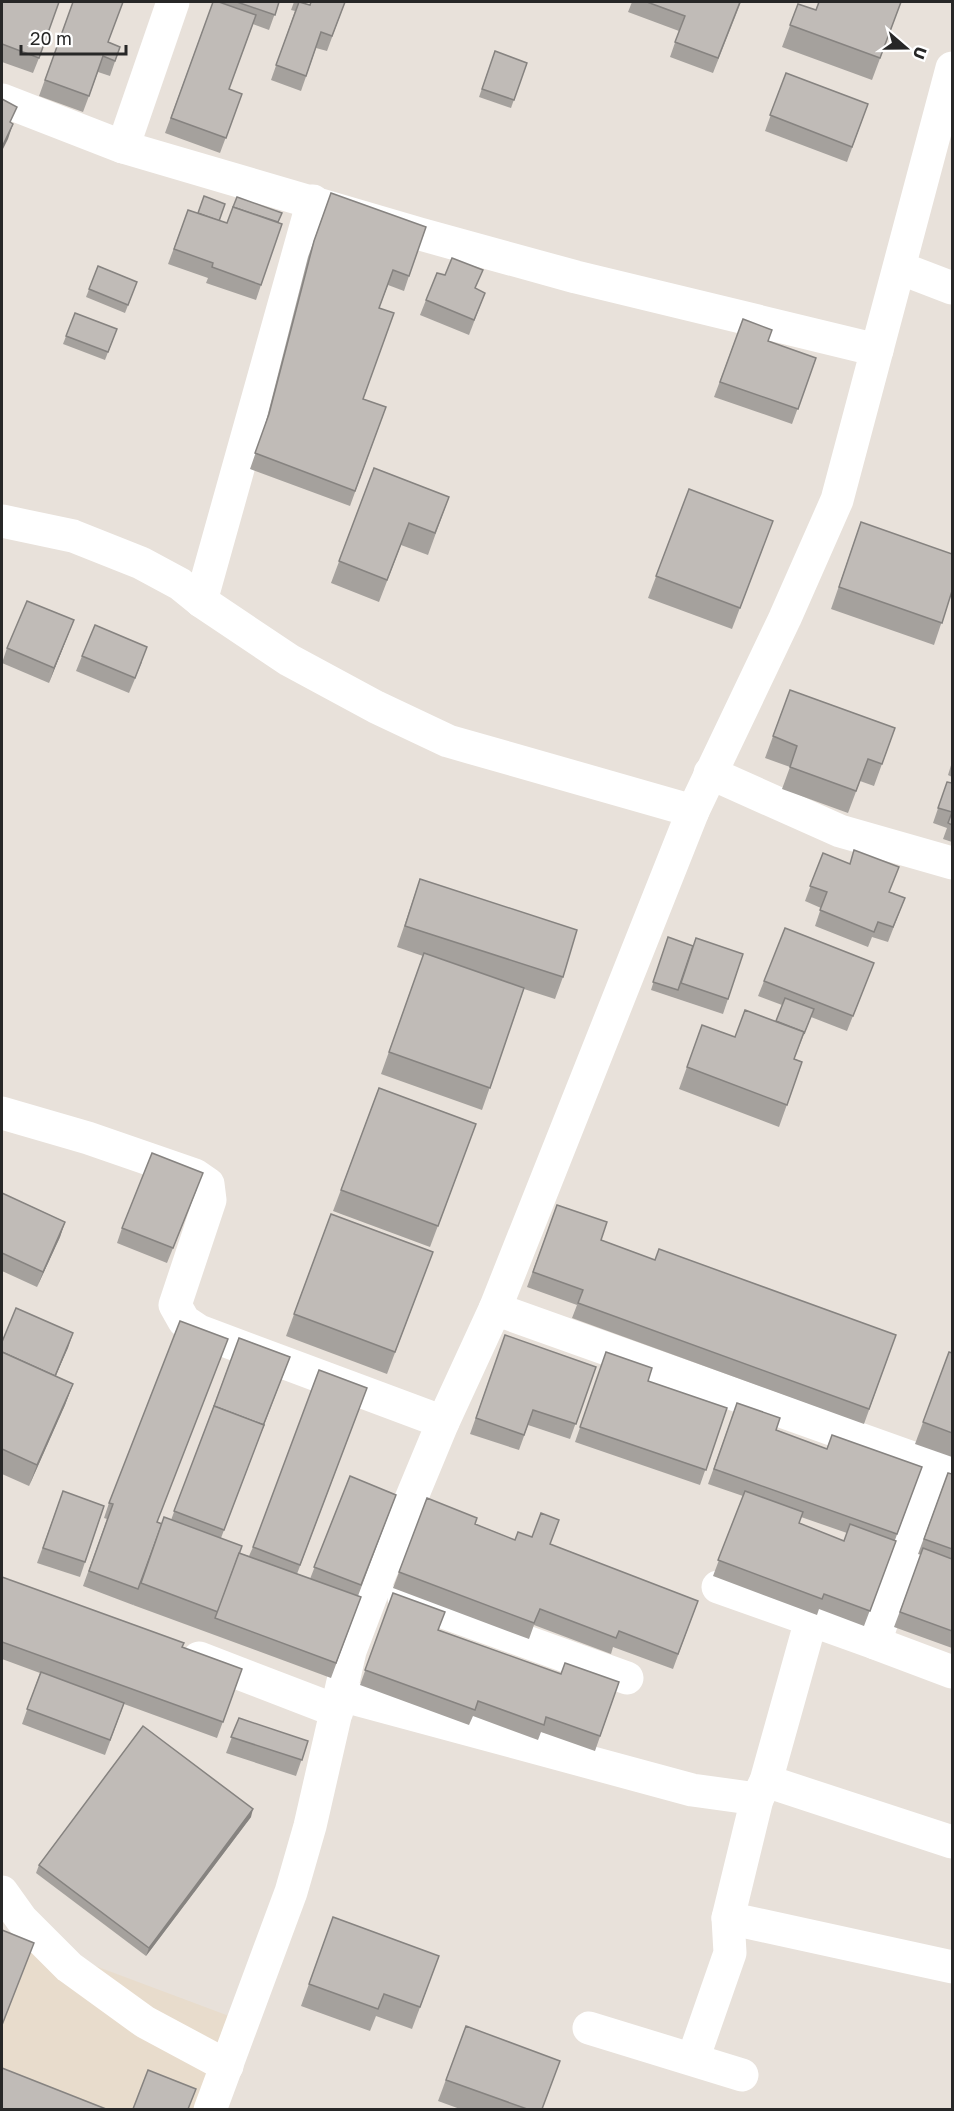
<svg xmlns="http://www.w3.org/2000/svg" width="954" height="2111" font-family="'Golos Text',sans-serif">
  <rect width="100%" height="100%" fill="#e8e1da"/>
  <!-- education -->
  <path fill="#e8dccc" d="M2,1931L229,2016L194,2109H2Z"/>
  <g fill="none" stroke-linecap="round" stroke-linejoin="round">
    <!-- minor -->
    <g stroke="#fff" stroke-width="33">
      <path d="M2,100L123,147L420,234L576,277L877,350"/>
      <path d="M123,147L173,2"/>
      <path d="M900,268L952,288"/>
      <path d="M2,521L73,536L141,563L180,584L201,601L289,660L376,707L448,741L693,811"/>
      <path d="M201,601L313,201"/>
      <path d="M710,773L840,831L952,863"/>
      <path d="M2,1113L88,1138L195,1175L208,1184L210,1200L175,1305L184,1321L199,1331L443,1422"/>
      <path d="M495,1309L952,1472"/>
      <path d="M718,1587L811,1620"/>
      <path d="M404,1598L627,1678"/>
      <path d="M875,1643L952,1672"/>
      <path d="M199,1658L337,1711"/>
      <path d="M341,1695L692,1790L757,1799L766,1781L811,1620L875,1643L932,1465"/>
      <path d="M766,1781L952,1842"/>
      <path d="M2,1892L22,1920L69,1967L145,2022L227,2066"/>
      <path d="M728,1918L952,1967"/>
      <path d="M589,2028L742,2075"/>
      <path d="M693,2059L730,1953L728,1918L757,1799"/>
      <path d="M210,2110L291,1892L310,1826L350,1651L374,1588L443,1422L495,1309L693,811L785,618L837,500L952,68"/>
    </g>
  </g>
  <!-- wall -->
  <g fill="#a5a19d" fill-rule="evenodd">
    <path d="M2,2L39,58L33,73L2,62Z"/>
    <path d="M73,2L108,42L120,47L110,76L98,72L83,112L39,96Z"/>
    <path d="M213,2L222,3L223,2H279L269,30L253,24L229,89L242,94L220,153L165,133Z"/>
    <path d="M294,2L310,5L345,2L327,51L316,48L301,91L271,80L295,11L291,10Z"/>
    <path d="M632,2H741L713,73L670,57L679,31L628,12Z"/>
    <path d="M901,2L872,80L782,47L798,4L816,10Z"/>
    <path d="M495,51L527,63L511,108L479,97Z"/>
    <path d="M786,73L868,104L847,162L765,131Z"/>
    <path d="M331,193L409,276L404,291L388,285L379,308L363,399L386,407L350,506L250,469L264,429L308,257Z"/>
    <path d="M188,210L219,221L261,285L256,300L206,283L208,278L168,264Z"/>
    <path d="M98,266L137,282L125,313L86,297Z"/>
    <path d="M476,289L485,293L469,335L420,315L426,300Z"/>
    <path d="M75,313L117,329L105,360L63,344Z"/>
    <path d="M743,319L768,341L816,358L792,424L714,397Z"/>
    <path d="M374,468L449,497L428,555L401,545L379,602L331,583Z"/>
    <path d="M689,489L773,521L732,629L648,598Z"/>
    <path d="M861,522L952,591L934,645L831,609Z"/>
    <path d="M74,620L49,683L2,663L7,648Z"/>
    <path d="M82,656L142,662L129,693L76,671Z"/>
    <path d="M790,690L895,728L874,786L860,781L848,813L782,789L790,767L765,758Z"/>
    <path d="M952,762V777L948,775Z"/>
    <path d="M947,782L952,783V842L943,839L947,828L933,823Z"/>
    <path d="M823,853L890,892L905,898L888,942L872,937L868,947L815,926L821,908L805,901Z"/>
    <path d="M420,879L563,977L555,999L524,989L482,1110L381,1074L423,956L397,947Z"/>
    <path d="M668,937L693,946L743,954L723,1014L651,990Z"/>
    <path d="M874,963L847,1031L811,1017L794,1059L802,1062L779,1127L679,1089L702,1025L735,1037L776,1021L782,1005L758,996L764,981Z"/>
    <path d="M379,1088L476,1124L430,1247L333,1211Z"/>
    <path d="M197,1189L167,1263L117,1243L122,1228Z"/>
    <path d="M2,1193L65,1222L60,1237L37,1287L2,1271Z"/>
    <path d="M557,1205L601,1240L655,1260L896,1335L864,1424L572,1318L577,1305L527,1287Z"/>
    <path d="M331,1214L433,1252L387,1374L286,1336Z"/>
    <path d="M73,1333L56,1376L73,1384L65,1405L29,1486L2,1474V1342Z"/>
    <path d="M505,1335L596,1367L570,1439L528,1425L519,1450L470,1434Z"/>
    <path d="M239,1338L290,1357L221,1538L239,1553L249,1556L253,1547L367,1388L297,1574L310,1579L350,1476L396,1495L358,1596L361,1597L331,1678L133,1605L157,1539L133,1605L83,1586L107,1519L104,1518L109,1503L162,1524L171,1520Z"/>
    <path d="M606,1352L648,1381L727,1408L700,1485L575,1442Z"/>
    <path d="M949,1352L952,1353V1457L915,1444Z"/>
    <path d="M737,1403L776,1430L827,1449L922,1467L895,1540L896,1541L864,1626L819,1609L817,1615L713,1576L743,1496L708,1484ZM801,1517L847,1533L844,1541L799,1523Z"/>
    <path d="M948,1473L952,1474V1648L894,1627L921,1555L918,1554Z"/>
    <path d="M63,1491L104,1506L80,1577L37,1563Z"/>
    <path d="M427,1498L475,1524L515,1540L550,1544L698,1601L673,1669L613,1647L611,1654L534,1625L529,1639L393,1588Z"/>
    <path d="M2,1577L182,1647L242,1669L217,1738L124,1704L105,1755L22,1724L40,1673L2,1659Z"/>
    <path d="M393,1593L438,1630L561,1674L619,1682L595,1751L541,1732L538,1740L473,1716L469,1725L360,1685Z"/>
    <path d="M239,1718L308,1741L296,1776L226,1753Z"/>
    <path d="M251,1817L146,1956L36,1873L39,1865Z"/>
    <path d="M333,1917L439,1956L412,2029L376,2016L370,2031L301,2006Z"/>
    <path d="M466,2026L542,2109H460L438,2101Z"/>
  </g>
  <!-- shaded-wall -->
  <g fill="#868380">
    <path d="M13,124L8,139L2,151V147Z"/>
    <path d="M74,620L68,635L49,683L54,668Z"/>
    <path d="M65,1222L60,1237L37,1287L43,1272Z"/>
    <path d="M73,1333L68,1348L46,1397L52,1382Z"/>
    <path d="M73,1384L65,1405L29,1486L37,1465Z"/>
    <path d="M253,1809L251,1817L146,1956L149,1948Z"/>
  </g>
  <!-- building -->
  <g fill="#c0bbb7" stroke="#868380" stroke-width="1.5">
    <path d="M2,2H59L39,58L2,44Z"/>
    <path d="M73,2H123L108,42L120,47L115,61L103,56L89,96L45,80Z"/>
    <path d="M213,2H219L256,15L229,89L242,94L226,138L171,118Z"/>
    <path d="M237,2H279L275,15Z"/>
    <path d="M299,2L310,5L311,2H345L332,36L321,32L306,76L276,65Z"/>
    <path d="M647,2H740L718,58L675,42L685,16Z"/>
    <path d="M819,2H901L880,58L790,25L798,4L816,10Z"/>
    <path d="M495,51L527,63L514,100L482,89Z"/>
    <path d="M786,73L868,104L852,147L770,115Z"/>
    <path d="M2,99L17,107L10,122L13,124L2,147Z"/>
    <path d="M331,193L426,227L409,276L393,270L379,308L394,313L363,399L386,407L355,491L255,453L269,414L314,241Z"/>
    <path d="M204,196L225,204L219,221L198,213Z"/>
    <path d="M237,197L282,213L278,222L233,207Z"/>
    <path d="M233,207L282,224L261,285L212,267L213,263L174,249L188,210L227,223Z"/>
    <path d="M452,258L483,270L475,288L485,293L474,320L426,300L437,273L445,275Z"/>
    <path d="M98,266L137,282L128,305L89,289Z"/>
    <path d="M75,313L117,329L108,352L66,336Z"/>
    <path d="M743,319L772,330L768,341L816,358L798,409L720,382Z"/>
    <path d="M374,468L449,497L435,533L409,523L387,580L339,561Z"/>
    <path d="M689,489L773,521L740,608L656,576Z"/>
    <path d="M861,522L952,554V591L942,623L839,587Z"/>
    <path d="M27,601L74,620L54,668L7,648Z"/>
    <path d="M95,625L147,647L135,678L82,656Z"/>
    <path d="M790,690L895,728L882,764L868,759L856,791L790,767L797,746L773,736Z"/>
    <path d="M947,782L952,783V825L948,823L952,812L938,808Z"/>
    <path d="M854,850L899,867L889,892L905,898L893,927L878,922L874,932L820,910L827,892L810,886L823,853L850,864Z"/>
    <path d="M420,879L577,930L563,977L405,926Z"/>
    <path d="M785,928L874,963L853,1016L764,981Z"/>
    <path d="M668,937L693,946L678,990L653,982Z"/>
    <path d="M696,938L743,954L728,999L681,983Z"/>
    <path d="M424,953L524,988L490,1088L389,1052Z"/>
    <path d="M785,998L814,1009L804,1034V1032L776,1021Z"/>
    <path d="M745,1010L804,1032L794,1059L802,1062L787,1105L687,1067L702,1025L735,1037Z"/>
    <path d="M379,1088L476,1124L438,1226L341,1190Z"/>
    <path d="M152,1153L203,1173L173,1248L122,1228Z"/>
    <path d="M2,1193L65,1222L43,1272L2,1253Z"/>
    <path d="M557,1205L607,1222L601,1240L655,1260L659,1249L896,1335L869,1409L578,1303L583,1290L533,1272Z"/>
    <path d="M331,1214L433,1252L395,1352L294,1314Z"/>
    <path d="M16,1308L73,1333L55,1376L2,1352V1342Z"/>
    <path d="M180,1321L228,1339L157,1522L162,1524L138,1589L89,1571L113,1504L109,1503Z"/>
    <path d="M505,1335L596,1367L576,1424L533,1410L524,1435L476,1418Z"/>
    <path d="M239,1338L290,1357L261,1431L264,1425L214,1406Z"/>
    <path d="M2,1352L73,1384L37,1465L2,1449Z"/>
    <path d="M606,1352L652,1368L648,1381L727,1408L706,1470L580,1427Z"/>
    <path d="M949,1352L952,1353V1433L923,1422Z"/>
    <path d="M319,1370L367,1388L300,1565L253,1547Z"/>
    <path d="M737,1403L780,1418L776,1430L827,1449L832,1435L922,1467L897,1534L714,1469Z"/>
    <path d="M214,1406L264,1425L224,1530L174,1511Z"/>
    <path d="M948,1473L952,1474V1549L924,1539Z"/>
    <path d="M350,1476L396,1495L361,1585L314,1567Z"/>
    <path d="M63,1491L104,1506L85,1562L43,1548Z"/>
    <path d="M745,1491L803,1512L799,1523L844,1541L850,1524L896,1541L870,1611L824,1594L822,1599L718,1560Z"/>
    <path d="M427,1498L477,1518L475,1524L515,1540L518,1532L532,1537L541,1513L559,1520L550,1544L698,1601L678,1654L619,1631L616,1638L540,1609L534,1623L399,1572Z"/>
    <path d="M164,1517L242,1546L218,1612L141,1583Z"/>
    <path d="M923,1548L952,1559V1631L900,1612Z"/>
    <path d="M239,1553L361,1597L336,1663L215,1618Z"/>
    <path d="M2,1577L184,1643L182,1647L242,1669L223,1722L2,1642Z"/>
    <path d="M393,1593L445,1612L438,1630L561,1674L565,1663L619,1682L600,1736L546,1717L544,1725L478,1701L475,1710L365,1670Z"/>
    <path d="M41,1672L124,1703L110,1740L27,1709Z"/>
    <path d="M239,1718L308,1741L302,1760L231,1737Z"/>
    <path d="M143,1726L253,1809L149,1948L39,1865Z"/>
    <path d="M333,1917L439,1956L420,2007L384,1994L378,2009L309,1984Z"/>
    <path d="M2,1930L34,1943L2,2025Z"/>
    <path d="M466,2026L560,2061L542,2109H527L446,2080Z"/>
    <path d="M2,2068L106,2109H2Z"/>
    <path d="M148,2070L196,2089L188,2109H133Z"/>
  </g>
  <!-- border -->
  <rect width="954" height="2111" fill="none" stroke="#272727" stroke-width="6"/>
  <!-- north arrow -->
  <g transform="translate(906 48) rotate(110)" stroke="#ffffff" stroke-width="4.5" paint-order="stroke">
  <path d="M0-4.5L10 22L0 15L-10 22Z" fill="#272727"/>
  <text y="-9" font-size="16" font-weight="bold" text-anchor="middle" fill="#272727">U</text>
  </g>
  <!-- scale -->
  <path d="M21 45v9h105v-9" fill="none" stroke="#272727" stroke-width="3"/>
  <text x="30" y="45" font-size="18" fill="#272727" stroke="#ffffff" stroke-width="4.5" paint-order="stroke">20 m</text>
</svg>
